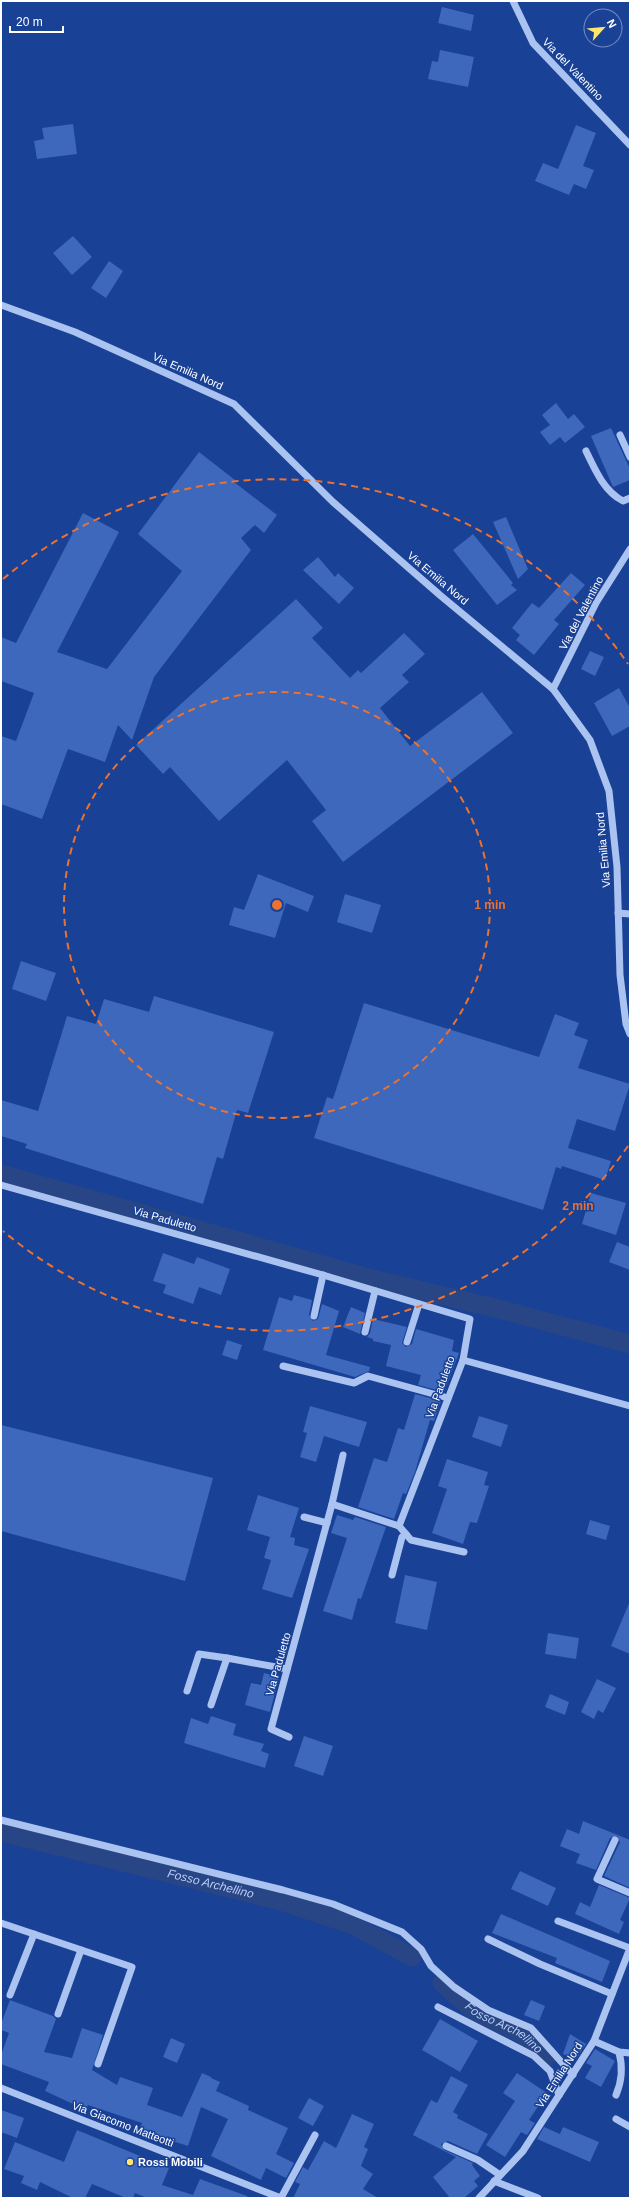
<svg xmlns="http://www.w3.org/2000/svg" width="631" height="2199" font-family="Helvetica,sans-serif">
  <rect width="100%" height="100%" fill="#194196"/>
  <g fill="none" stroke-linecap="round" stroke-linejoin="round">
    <!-- canal -->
    <g stroke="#284685" stroke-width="19">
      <path d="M1,1174L372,1279L495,1308L630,1344"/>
      <path id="s1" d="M1,1832L281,1901L353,1925L412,1957"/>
      <path id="s2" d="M442,1983L477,2013L521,2033L547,2057"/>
    </g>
  </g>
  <!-- building -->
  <g fill="#3e68bc">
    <path d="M442,7L474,15L471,31L438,23Z"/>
    <path d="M440,50L474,57L468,87L428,79L432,61L438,62Z"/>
    <path d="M73,124L77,154L37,159L34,141L44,139L42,128Z"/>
    <path d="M576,125L596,133L583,166L594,170L586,189L574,184L569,195L535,181L543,163L558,169Z"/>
    <path d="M73,236L92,257L72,275L53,253Z"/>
    <path d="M109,261L123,271L106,298L91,288Z"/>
    <path d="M556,403L568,419L574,414L585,427L565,443L560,437L550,445L540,432L550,425L542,415Z"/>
    <path d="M611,428L630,469V480L613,487L591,436Z"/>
    <path d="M199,452L235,480L234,482L277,515L264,533L255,525L241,538L251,550L154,677L132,740L118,725L105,762L68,749L42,819L1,804V736L16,741L34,693L1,681V637L16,643L83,513L119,532L57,652L107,669L182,571L138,534Z"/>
    <path d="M506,517L528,569L518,579L493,522Z"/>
    <path d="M473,534L513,583L511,585L517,590L497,605L453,550Z"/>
    <path d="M318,557L335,577L338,573L354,588L339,604L303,570Z"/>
    <path d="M571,573L585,585L554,620L559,624L534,655L516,640L520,635L512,628L532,603L539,608Z"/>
    <path d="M296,599L323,628L312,638L350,678L358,670L361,673L404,633L425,654L402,675L409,682L380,708L410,746L482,692L513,733L343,862L312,821L326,810L287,760L219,821L170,767L163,774L136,745Z"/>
    <path d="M590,651L604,657L595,676L581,669Z"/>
    <path d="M619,688L630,708V726L612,736L594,703Z"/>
    <path d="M258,874L314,896L308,912L286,903L275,938L229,925L234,907L244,910Z"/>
    <path d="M345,894L381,905L372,933L337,922Z"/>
    <path d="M21,961L56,973L46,1001L12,989Z"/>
    <path d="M154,996L274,1032L248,1113L237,1110L223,1159L217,1157L203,1204L25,1148L27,1144L1,1136V1100L38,1111L67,1016L96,1024L104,999L149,1012Z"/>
    <path d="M364,1003L539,1057L555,1014L579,1023L574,1035L588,1040L578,1068L630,1084L615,1131L577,1119L568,1148L611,1161L605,1180L562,1166L561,1169L556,1167L543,1210L314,1138L327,1097L333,1099Z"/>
    <path d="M591,1193L626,1203L616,1235L582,1224Z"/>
    <path d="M617,1242L630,1247V1270L609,1262Z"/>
    <path d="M163,1253L194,1264L197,1257L230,1269L221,1295L199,1287L193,1304L163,1293L166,1285L153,1281Z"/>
    <path d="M294,1295L312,1300L309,1315L313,1321L318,1319L322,1304L339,1311L326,1355L370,1367L369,1371L355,1377L263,1350L279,1297L292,1301Z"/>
    <path d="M351,1307L365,1313L360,1334L343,1327Z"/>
    <path d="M373,1319L407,1327L402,1343L406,1347L412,1344L416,1329L454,1340L452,1351L459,1353L444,1392L418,1385L421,1375L386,1366L391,1345L373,1341V1339L367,1337L370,1333Z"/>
    <path d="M227,1340L242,1345L237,1360L222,1355Z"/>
    <path d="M415,1394L441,1401L434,1421L430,1420L415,1472L406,1494L403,1493L394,1519L358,1507L374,1458L387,1462L398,1428L404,1430Z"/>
    <path d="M310,1406L367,1422L359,1447L324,1436L316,1462L300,1457L307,1433L303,1432Z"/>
    <path d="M479,1416L508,1425L501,1447L472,1437Z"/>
    <path d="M1,1425L213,1478L185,1581L1,1531Z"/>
    <path d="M447,1459L488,1472L484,1485L489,1486L477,1523L470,1522L463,1544L432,1533L447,1489L438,1486Z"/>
    <path d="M258,1495L299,1508L290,1537L295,1538L294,1545L309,1549L292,1598L262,1589L271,1560L264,1558L270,1537L247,1530Z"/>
    <path d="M337,1515L353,1520L355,1517L386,1527L361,1599L358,1598L352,1620L323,1611L347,1538L331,1533Z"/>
    <path d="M590,1520L610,1526L606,1540L586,1534Z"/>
    <path d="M405,1575L437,1582L427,1630L395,1623Z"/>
    <path d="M630,1601V1654L611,1646Z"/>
    <path d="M548,1633L579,1638L576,1659L545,1654Z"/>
    <path d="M264,1673L279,1677L270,1712L245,1705L251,1683L261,1685Z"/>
    <path d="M597,1679L616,1688L603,1713L598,1710L594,1719L581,1712Z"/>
    <path d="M550,1694L569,1702L565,1715L545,1707Z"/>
    <path d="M211,1716L236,1724L233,1735L264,1744L261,1751L269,1754L265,1768L184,1743L191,1718L208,1724Z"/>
    <path d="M304,1736L333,1746L323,1776L294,1766Z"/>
    <path d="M583,1821L630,1840V1888L604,1876L620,1842L617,1836L610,1838L596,1870L576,1863L580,1854L560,1846L567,1829L579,1834Z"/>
    <path d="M520,1871L556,1888L548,1906L511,1889Z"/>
    <path d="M599,1885L630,1898L620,1920L624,1922L619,1934L575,1914L580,1902L590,1907Z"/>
    <path d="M501,1914L610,1961L602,1982L555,1963L557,1958L492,1933Z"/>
    <path d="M10,2000L53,2016L56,2019L44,2052L72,2058L82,2028L103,2035L92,2070L117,2085L120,2077L153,2088L147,2105L182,2117L202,2073L211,2077V2078L220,2082L216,2091L249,2106L248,2110L288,2128L276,2154L294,2163L286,2178L266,2168L261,2180L211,2156L228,2119L201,2107L188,2146L139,2130L142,2123L88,2105L86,2110L45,2091L49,2082L1,2064V2055L9,2033L1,2030V2024Z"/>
    <path d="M531,2000L545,2006L539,2021L524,2015Z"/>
    <path d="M440,2019L478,2041L460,2072L422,2050Z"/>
    <path d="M570,2034L586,2044L576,2059L563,2054Z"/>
    <path d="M171,2038L185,2044L177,2063L163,2057Z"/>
    <path d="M595,2049L615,2061L601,2087L585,2078L592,2066L586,2063Z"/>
    <path d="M517,2073L547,2093L529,2120L535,2123L527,2135L521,2132L505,2157L486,2145L515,2101L503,2093Z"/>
    <path d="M451,2076L468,2085L453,2112L458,2115L457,2118L488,2134L477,2154L448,2141L441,2144L444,2150L473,2163L472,2165L480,2176L474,2181L478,2186L464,2198H450L433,2177L456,2157L413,2135L431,2100L437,2103Z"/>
    <path d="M309,2098L324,2106L313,2126L298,2118Z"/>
    <path d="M1,2110L24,2118L17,2138L1,2132Z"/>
    <path d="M352,2114L374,2124L364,2147L368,2149L361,2166L373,2174L363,2189L378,2198H293L300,2184L295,2182L303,2167L308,2170L324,2141L336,2148Z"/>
    <path d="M544,2127L560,2134L563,2127L599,2142L590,2162L537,2139Z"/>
    <path d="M77,2130L169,2168L162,2185L193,2195L200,2179L247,2196V2198H147L135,2193L133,2198H126L92,2184L85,2198H73L40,2182L37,2190L21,2183L24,2176L4,2169L15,2142L64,2162Z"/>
  </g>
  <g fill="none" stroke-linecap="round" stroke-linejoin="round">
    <!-- minor -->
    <g stroke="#abc3f0" stroke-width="7">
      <path d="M513,1L533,43L630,145"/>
      <path d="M1,305L75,332L234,404L333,502L441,596L553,689L590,740L609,791L617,867L620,975L626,1024L630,1034"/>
      <path d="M620,435L630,457"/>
      <path d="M586,451C595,470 604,491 623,501L630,498"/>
      <path d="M553,689L596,603L630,549"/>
      <path d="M618,913L630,914"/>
      <path d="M1,1185L323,1275L470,1319L463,1360L399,1526L332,1504L271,1729L289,1737"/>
      <path d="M314,1316L323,1275"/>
      <path d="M365,1332L375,1291"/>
      <path d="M407,1342L419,1304"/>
      <path d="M463,1360L630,1406"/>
      <path d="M283,1366L354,1383L368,1376L448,1398"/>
      <path d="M332,1504L343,1455"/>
      <path d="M304,1517L327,1523"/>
      <path d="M399,1526L411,1540L464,1552"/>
      <path d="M392,1575L402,1537L406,1534"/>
      <path d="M187,1691L199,1654L227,1658"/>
      <path d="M211,1705L227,1658L287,1669"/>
      <path d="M1,1820L283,1890L333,1904L402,1932L421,1949L431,1966L454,1987L488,2010L531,2028L573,2075"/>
      <path d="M615,1840L597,1879L630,1893"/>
      <path d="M1,1923L132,1967L98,2064"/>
      <path d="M488,1939L540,1964L612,1994"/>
      <path d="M10,1995L34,1934"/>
      <path d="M438,2007L534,2056L550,2071L559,2095"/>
      <path d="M58,2014L81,1950"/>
      <path d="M594,2041L619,2052L630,2053"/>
      <path d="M1,2088L281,2198L315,2135"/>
      <path d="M616,2095C622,2081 623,2067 619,2052"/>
      <path d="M616,2119L630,2127"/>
      <path d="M446,2146L478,2160L500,2175"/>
      <path d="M494,2181L538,2198"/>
      <path d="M479,2198L523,2151L594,2041L630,1948L558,1921"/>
    </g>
  </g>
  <!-- distance rings -->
  <g fill="none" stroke="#eb7230" stroke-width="2" stroke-dasharray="7 5">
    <circle cx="277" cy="905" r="213"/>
    <path d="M628 1146A426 426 0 0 1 3 1231M3 579A426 426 0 0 1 628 664"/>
  </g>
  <!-- markers -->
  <circle fill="#ffe56b" stroke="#194196" stroke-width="1.5" cx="130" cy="2162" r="4"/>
  <g text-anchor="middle" stroke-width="3" stroke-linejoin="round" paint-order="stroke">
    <!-- street labels -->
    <g font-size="11" fill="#fff" stroke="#194196">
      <text transform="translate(573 69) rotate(46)" y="4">Via del Valentino</text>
      <text transform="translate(188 371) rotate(24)" y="4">Via Emilia Nord</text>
      <text transform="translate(438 578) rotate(40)" y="4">Via Emilia Nord</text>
      <text transform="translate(581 613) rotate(-62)" y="4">Via del Valentino</text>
      <text transform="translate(603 850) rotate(-95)" y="4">Via Emilia Nord</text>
      <text transform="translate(165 1219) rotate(16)" y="4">Via Paduletto</text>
      <text transform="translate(440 1387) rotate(-70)" y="4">Via Paduletto</text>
      <text transform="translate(278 1664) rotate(-74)" y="4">Via Paduletto</text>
      <text transform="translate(559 2075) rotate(-57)" y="4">Via Emilia Nord</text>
      <text transform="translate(123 2124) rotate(21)" y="4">Via Giacomo Matteotti</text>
    </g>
    <!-- poi labels -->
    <g font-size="11" font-weight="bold" fill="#fff" stroke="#194196" text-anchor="start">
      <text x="138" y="2166">Rossi Mobili</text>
    </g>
    <!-- water labels -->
    <g font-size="12" font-style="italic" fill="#b8cdf7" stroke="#194196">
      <text dy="4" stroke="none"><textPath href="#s1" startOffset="216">Fosso Archellino</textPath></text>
      <text dy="4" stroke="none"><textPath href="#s2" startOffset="77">Fosso Archellino</textPath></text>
    </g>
  </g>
  <circle cx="277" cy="905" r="6" fill="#eb7230" stroke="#194196" stroke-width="2"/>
  <g font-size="12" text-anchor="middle" font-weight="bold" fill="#eb7230" stroke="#194196" stroke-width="3" stroke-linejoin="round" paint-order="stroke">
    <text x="490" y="909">1 min</text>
    <text x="578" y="1210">2 min</text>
  </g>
  <!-- border -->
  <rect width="631" height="2199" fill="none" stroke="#ffffff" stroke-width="4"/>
  <!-- north arrow -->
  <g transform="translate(603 28) rotate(63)"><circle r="19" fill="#194196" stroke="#758dc0"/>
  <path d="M0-3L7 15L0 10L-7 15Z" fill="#ffe56b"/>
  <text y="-6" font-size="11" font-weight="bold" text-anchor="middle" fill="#ffffff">N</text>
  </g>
  <!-- scale -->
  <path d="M10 26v6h53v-6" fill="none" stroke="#ffffff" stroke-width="2"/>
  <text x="16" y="26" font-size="12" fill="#ffffff" stroke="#194196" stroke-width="3" paint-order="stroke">20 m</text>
</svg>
